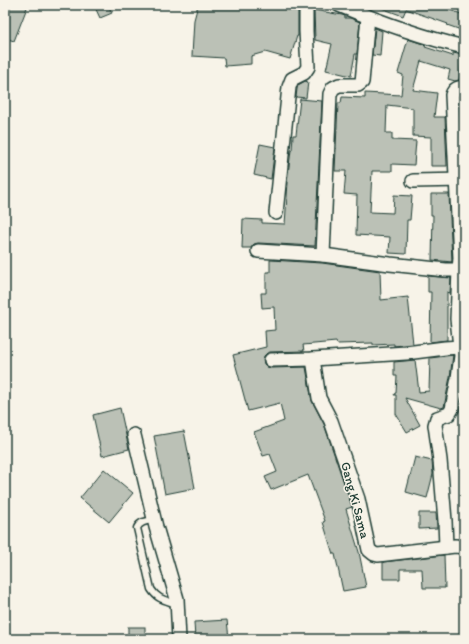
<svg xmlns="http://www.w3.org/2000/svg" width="469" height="644" font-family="Itim,sans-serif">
  <rect width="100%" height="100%" fill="#f7f3e8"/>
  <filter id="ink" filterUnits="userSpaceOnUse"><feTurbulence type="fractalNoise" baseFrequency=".025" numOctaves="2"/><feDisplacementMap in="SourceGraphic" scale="8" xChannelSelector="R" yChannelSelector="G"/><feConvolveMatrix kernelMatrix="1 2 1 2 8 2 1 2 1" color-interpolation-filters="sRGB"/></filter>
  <g filter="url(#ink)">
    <!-- building -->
    <g fill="#bbc1b6" stroke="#1f3d34">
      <path d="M5,5H28L14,41L5,38Z"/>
      <path d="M94,5H108L112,13L100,18Z"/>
      <path d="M198,5H294L298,6V36H297L290,59L265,52L251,56V64L225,66L224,58L192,56L194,20Z"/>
      <path d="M376,5H441L450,8V10L464,15V31L447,25L448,24L406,9L403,16L376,6Z"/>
      <path d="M314,10L342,15L345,16V18H350L360,22L357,54H355L351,76L326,70L332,44L315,40Z"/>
      <path d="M375,28L382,31L380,56L372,55Z"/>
      <path d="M408,39L426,45L425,47L453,56V53L463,55L459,80L455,81L448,79L450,70L421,61L413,90L437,93L434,117H445L447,166H431V137L413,136V108L387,105L386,133H392V140L416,141L414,165L392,164V171H372L370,212L393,213L394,195L412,196L410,220H407L406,254L389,253L390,237L356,235L357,195L344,194L346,171H335L338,103H341L342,97L365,98V93L401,95L403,75L398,73Z"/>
      <path d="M305,81L308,82L306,98L296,97L297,89L298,85Z"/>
      <path d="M300,99L322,101L315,246L258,243L254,244L251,248H242L243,219L262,220V223L285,224L288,182H287L291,150H292L293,135H296Z"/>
      <path d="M461,117H464V167Z"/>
      <path d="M260,144L275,147L271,179L254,175Z"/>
      <path d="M431,194H449L452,262L432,260L433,215H431Z"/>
      <path d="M270,260L322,263L380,271L381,300L408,297L413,344L394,346V344L373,345V343L337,344L336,342L303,345L304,351L270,352L267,353L264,356L263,360L264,364L267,367L271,368L306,367L312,401L324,424L350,501L352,507L346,509L359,552L366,587L343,591L335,554H333L323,522L325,521L308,475L271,490L265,477L277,472L270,454L263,456L254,432L284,421L280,403L248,411L233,355L266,347L265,331L275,330L274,307L262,308L261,293H266V272H270Z"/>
      <path d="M428,276L451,278L450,293L447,292V340L430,342L431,292H428Z"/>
      <path d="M453,355L450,377L444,407L441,408L405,398L420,425L407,432L396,414V395H394L395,393H396L397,376H394V362L415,360L419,392L429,391L430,358Z"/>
      <path d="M120,408L129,449L102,456L93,415Z"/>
      <path d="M184,431L195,488L165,494L154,436Z"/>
      <path d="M415,457L432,461L433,474L427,498L406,492Z"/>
      <path d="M104,469L133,493L109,522L80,498Z"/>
      <path d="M419,513H436L437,528L419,529Z"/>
      <path d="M444,555L445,588H423L422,569H400V579H383V562Z"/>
      <path d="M227,620L229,639H195L194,622Z"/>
      <rect x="128" y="627" width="17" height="12"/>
    </g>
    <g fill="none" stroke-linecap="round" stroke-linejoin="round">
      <defs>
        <path id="lane" d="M154,520C148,521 140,521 137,528L151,589C158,600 165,600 177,604"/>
        <g id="street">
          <path d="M339,5C380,22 421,37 464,47"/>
          <path d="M413,181L464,180"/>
          <path d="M276,213L289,87L292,79L304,73L308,67L306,31V5"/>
          <path d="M258,251L323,255L390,264L446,270H459L460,258L452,95C454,89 457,88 464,87"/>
          <path d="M323,255L330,94L333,88L339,85H358L362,82L368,17"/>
          <path d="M313,359L319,398L331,421L358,499L369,550L374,554L378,555L455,546L464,547"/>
          <path d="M271,360L313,359L406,353L445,348L460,347L464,348"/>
          <path d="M134,435L156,527L177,599L179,639"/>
          <path d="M446,547L445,521L440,460L435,425L437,418L449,414L452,409L458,378L461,356L457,319L459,270"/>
        </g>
      </defs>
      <!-- lane casing -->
      <use href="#lane" stroke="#1f3d34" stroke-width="9"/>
      <!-- street casing -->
      <use href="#street" stroke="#1f3d34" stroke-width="16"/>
      <!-- lane -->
      <use href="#lane" stroke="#f7f3e8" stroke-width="6"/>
      <!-- street -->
      <use href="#street" stroke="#f7f3e8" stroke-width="13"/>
      <!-- rail -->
      <path stroke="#1f3d34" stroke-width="3" stroke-dasharray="6 3" stroke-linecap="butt" d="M457,5L464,7"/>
    </g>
  </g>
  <g text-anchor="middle" stroke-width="3" stroke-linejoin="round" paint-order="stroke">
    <!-- street labels -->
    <g font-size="13" fill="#1f3d34" stroke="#f7f3e8">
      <text transform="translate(356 500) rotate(75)" y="5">Gang Ki Sama</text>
    </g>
  </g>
  <!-- margin -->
  <rect width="469" height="644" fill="none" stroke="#f7f3e8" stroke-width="20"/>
  <rect x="10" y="10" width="449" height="624" fill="none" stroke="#1f3d34" stroke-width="1.5" filter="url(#ink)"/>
</svg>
